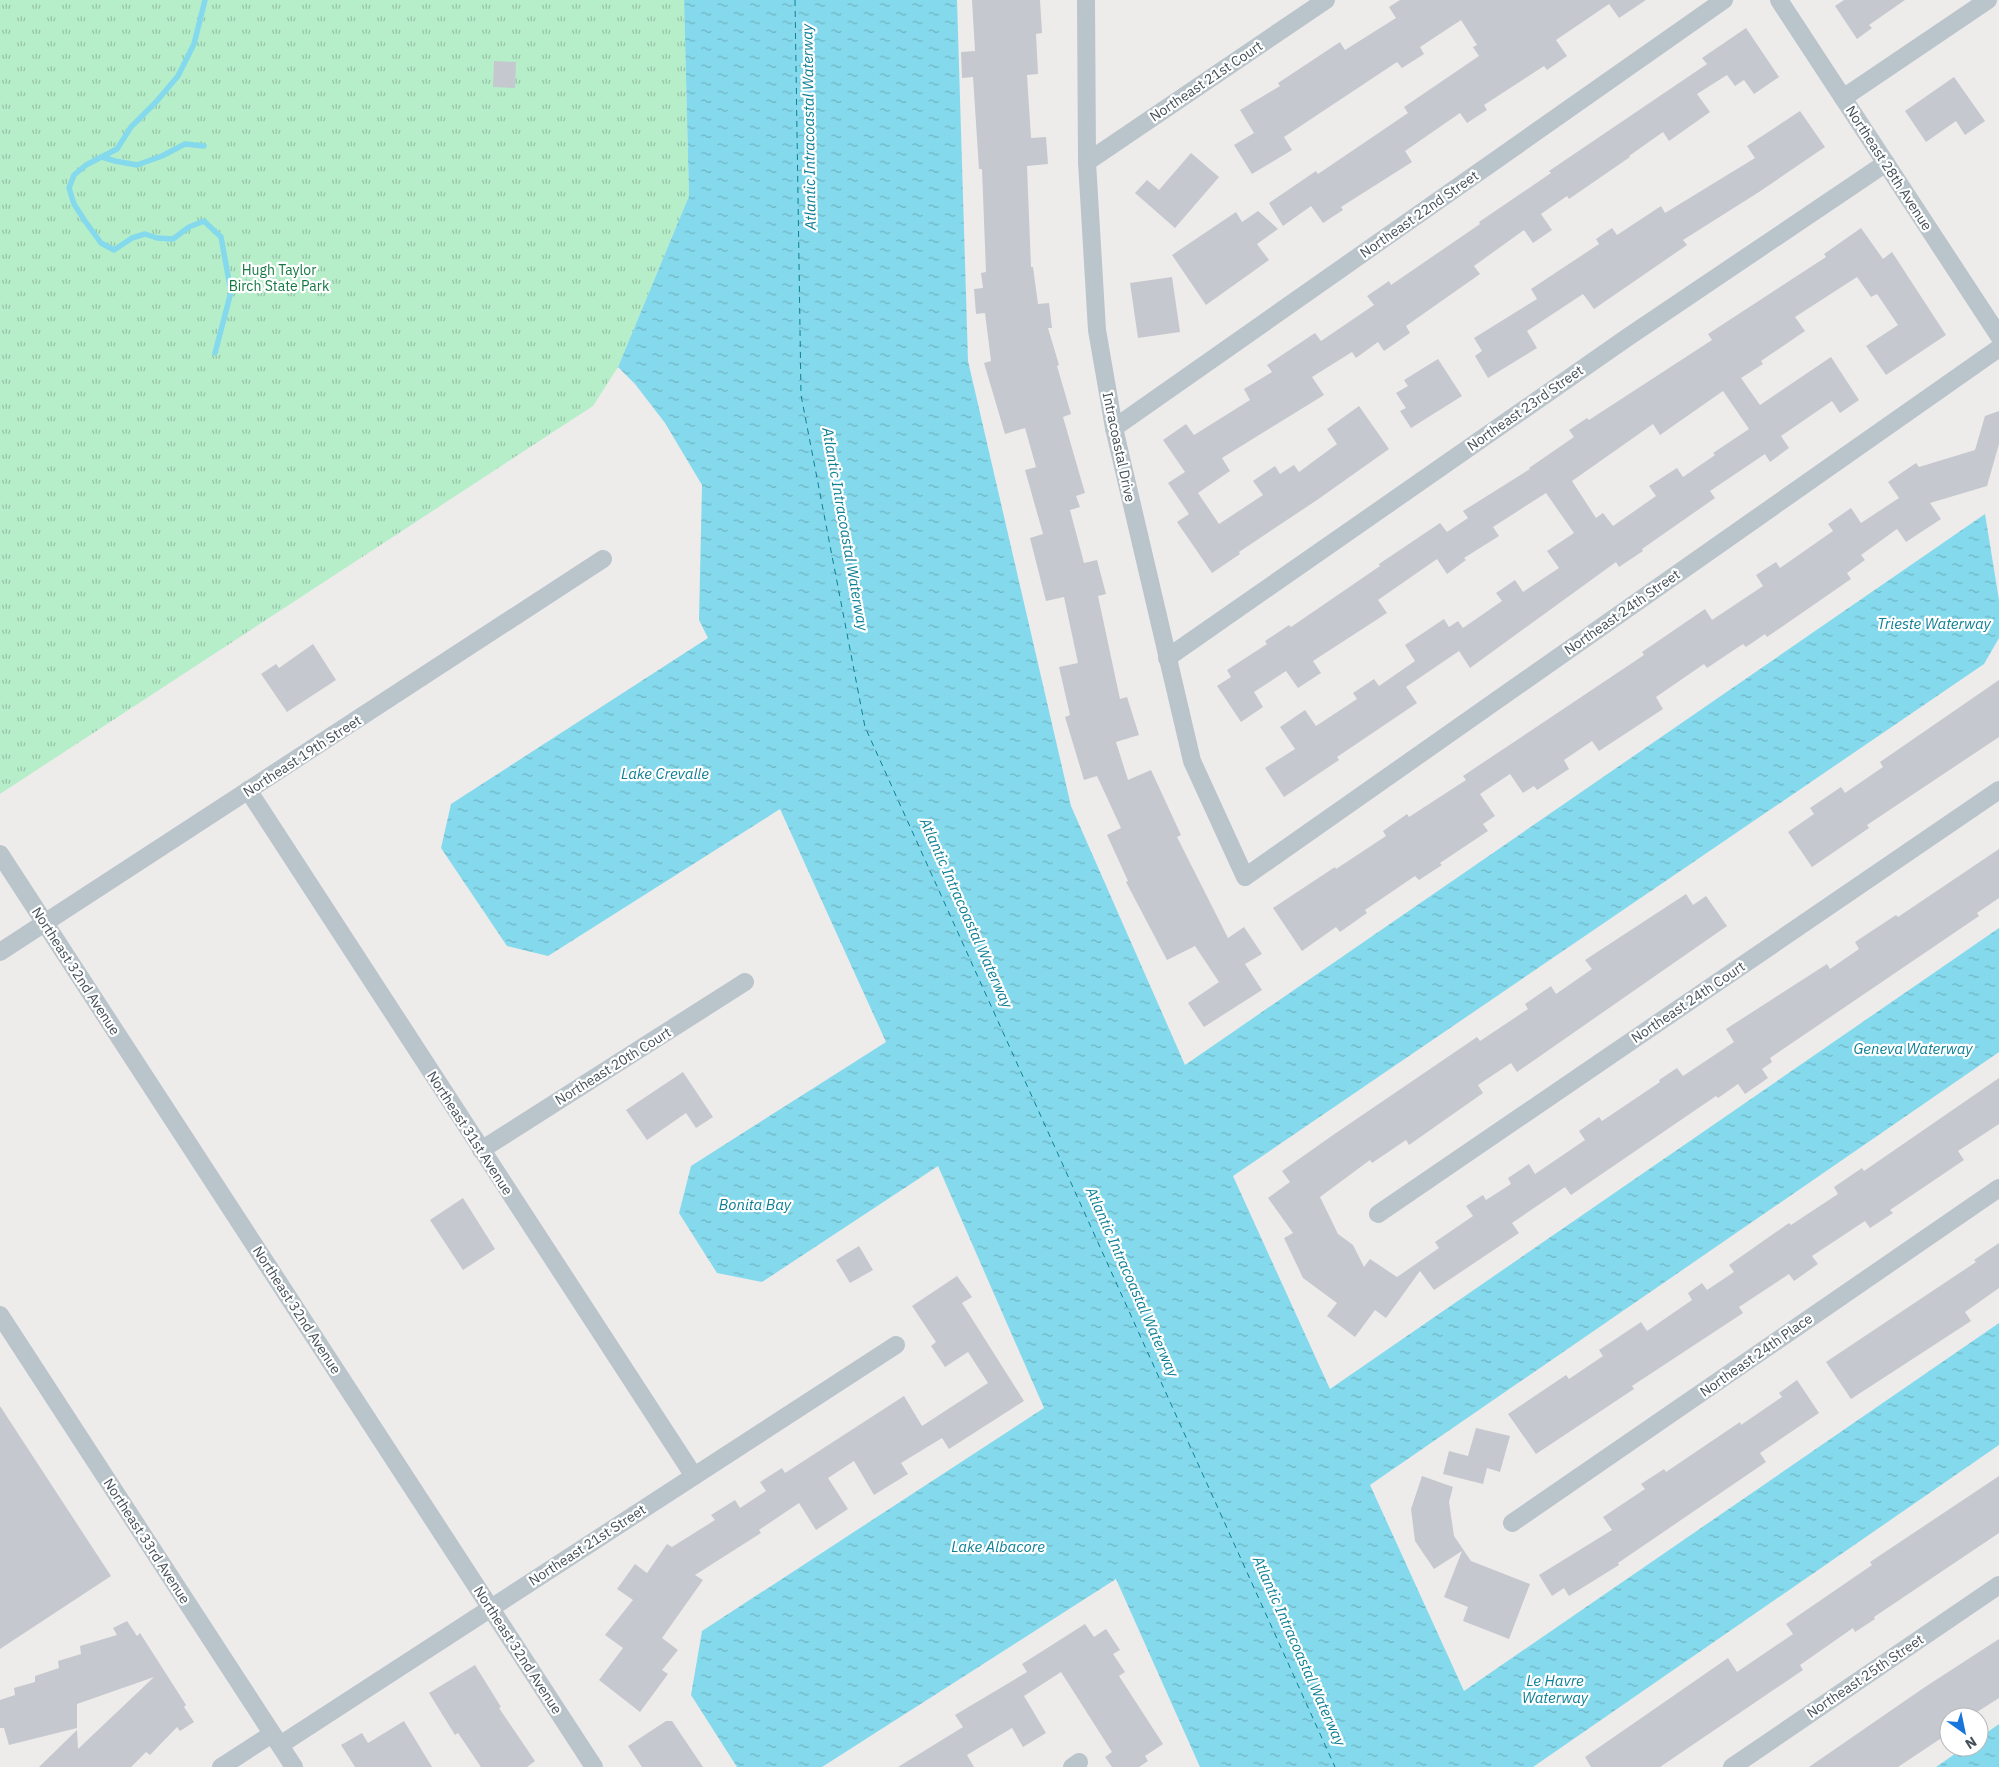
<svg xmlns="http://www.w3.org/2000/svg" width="1999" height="1767" font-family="'IBM Plex Sans',sans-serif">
  <defs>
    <pattern id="park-tufts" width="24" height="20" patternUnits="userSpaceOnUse" patternTransform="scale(1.25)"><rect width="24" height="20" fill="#b7eeca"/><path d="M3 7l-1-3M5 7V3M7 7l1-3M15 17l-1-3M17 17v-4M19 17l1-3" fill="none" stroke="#96c3a7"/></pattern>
    <pattern id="water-ripples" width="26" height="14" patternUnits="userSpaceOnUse" patternTransform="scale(1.25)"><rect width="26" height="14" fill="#84daec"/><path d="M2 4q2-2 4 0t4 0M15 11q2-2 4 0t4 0" fill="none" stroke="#6eb3c2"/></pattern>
  </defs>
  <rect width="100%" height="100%" fill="#eeebeb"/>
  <!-- park -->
  <path fill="url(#park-tufts)" d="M0,0H684L689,196L618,367L593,406L0,794Z"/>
  <!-- water -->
  <g fill="url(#water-ripples)">
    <path d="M684,0H957L968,361L1071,806L1185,1065L1985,514L1999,600V638L1984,664L1233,1176L1330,1389L1999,928V1052L1370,1485L1464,1691L1999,1323V1445L1533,1767H1200L1116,1579L822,1767H737L691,1695L702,1631L1044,1408L938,1166L762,1282L717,1273L679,1213L691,1166L886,1042L780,809L548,956L507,946L441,848L451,804L708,638L699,620L702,485L665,423L635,384L618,367L689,196Z"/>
    <path d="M1999,1724V1767H1936L1965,1747H1979V1738Z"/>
  </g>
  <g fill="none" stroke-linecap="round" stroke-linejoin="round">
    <!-- stream -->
    <g stroke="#84daec" stroke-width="5.5">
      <path d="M205,0L194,44L178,76L156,102L131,127L117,149L86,165L74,175L69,188L74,204L85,221L101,243L114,250L132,238L145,234L157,238L173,239L189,227L204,221L221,237L231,292L215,353"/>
      <path d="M102,157L115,161L137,165L162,156L185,144L204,146"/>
    </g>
    <!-- ferry -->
    <path stroke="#0c7f95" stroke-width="1" stroke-dasharray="6 5" stroke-linecap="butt" d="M795,0L801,395L865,727L1335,1767"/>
  </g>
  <!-- building -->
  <g fill="#c5c8ce" fill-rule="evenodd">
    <path d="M972,0H1040L1042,33L1036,34L1038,74L1027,75L1031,138L1046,137L1048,164L1027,166L1031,267H1033L1038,304L1049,303L1052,328H1048L1059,365L1057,366L1071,414L1063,417L1085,493L1076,496L1080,507L1070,510L1084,563L1097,560L1106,594L1098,596L1120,699L1127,697L1139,735L1116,742L1128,780L1151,770L1181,835L1177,837L1228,938L1244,927L1262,954L1245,964L1262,990L1204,1027L1188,1003L1219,982L1195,946L1167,960L1126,882L1128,881L1107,835L1121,828L1097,776L1084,780L1065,717L1070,715L1059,667L1078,663L1064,597L1046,601L1030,538L1043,534L1025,470L1036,467L1025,428L1005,434L984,363L991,361L985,313L976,314L974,289L983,288L981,273L986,272L982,169H979L973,77L962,78L961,52L975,51Z"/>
    <path d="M1400,0H1646L1619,18L1609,4L1556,40L1567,56L1547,70L1544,66L1484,105L1487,110L1467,123L1460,113L1405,151L1412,162L1341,207L1343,210L1323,223L1311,206L1283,226L1269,203L1316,171L1318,174L1408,113L1404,107L1479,56L1473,47L1477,45L1461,20L1420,47L1424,54L1402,68L1397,62L1284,137L1292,150L1252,174L1234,145L1254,133L1240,110L1280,86L1278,83L1340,42L1345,50L1396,18L1389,7Z"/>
    <path d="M1844,0H1905L1869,25L1872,28L1857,39L1835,6Z"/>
    <path d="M1746,28L1779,77L1754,94L1744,80L1735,86L1727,75L1697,94L1710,112L1669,141L1663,132L1629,156L1630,157L1569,199L1567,196L1541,214L1552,230L1533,243L1524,230L1474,266L1480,274L1406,326L1410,333L1384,351L1378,342L1356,358L1352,352L1312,377L1324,395L1222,458L1230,471L1198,493L1219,524L1263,495L1253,481L1275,466L1280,474L1294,465L1299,472L1337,444L1327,429L1359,406L1389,449L1317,500L1239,552L1240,554L1212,573L1177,522L1189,514L1168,483L1185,472L1163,440L1186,424L1194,435L1250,400L1244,389L1272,372L1267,365L1315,333L1321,341L1374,305L1367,296L1389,281L1391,285L1480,224L1479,222L1551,173L1549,171L1707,64L1702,58Z"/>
    <path d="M494,61L516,62L515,88L493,87Z"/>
    <path d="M1954,77L1985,121L1965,135L1956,121L1926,142L1905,111Z"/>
    <path d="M1800,111L1825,147L1759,192L1683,240L1687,245L1594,309L1583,294L1527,331L1537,348L1488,378L1475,356L1482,351L1474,338L1537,299L1531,289L1599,244L1596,239L1612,228L1617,235L1661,206L1665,213L1755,158L1747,146Z"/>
    <path d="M1191,153L1219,177L1175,228L1135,193L1147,180L1159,190Z"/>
    <path d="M1258,211L1278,229L1257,244L1269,260L1206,305L1172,255L1236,212L1242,222Z"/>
    <path d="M1861,228L1883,259L1892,252L1946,335L1886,375L1866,346L1898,325L1877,294L1871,297L1857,277L1795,317L1805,331L1761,361L1763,364L1741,378L1760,405L1831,357L1859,400L1840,413L1832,401L1781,436L1789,448L1770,462L1765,454L1710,491L1715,498L1642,549L1643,551L1619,567L1616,562L1470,668L1459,651L1406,687L1417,703L1337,757L1339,760L1284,797L1265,768L1295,749L1280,727L1305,710L1316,726L1357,699L1353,693L1374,679L1379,686L1415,661L1405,645L1444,619L1449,627L1458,621L1463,628L1502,601L1496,593L1515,580L1523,592L1559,568L1547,551L1574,533L1546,493L1493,527L1499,536L1464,558L1466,560L1447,574L1437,559L1378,600L1387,613L1313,661L1321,673L1298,688L1286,671L1254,692L1263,707L1241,722L1217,686L1231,677L1227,670L1267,644L1265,641L1289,625L1291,627L1380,566L1379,564L1440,523L1447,532L1468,518L1463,511L1530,469L1529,468L1574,437L1569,430L1587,418L1589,420L1712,340L1708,334L1826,257L1824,254ZM1723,391L1749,429L1713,453L1715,455L1683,477L1677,468L1649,486L1656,496L1613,526L1603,513L1596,518L1572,481L1653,424L1660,435Z"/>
    <path d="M1172,277L1180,332L1138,338L1130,283Z"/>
    <path d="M1438,359L1462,396L1411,428L1400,411L1406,408L1396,393L1408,386L1404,380Z"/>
    <path d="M1999,411V444L1987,486L1930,503L1941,519L1906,542L1897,529L1861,555L1865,560L1847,573L1851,579L1767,637L1765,634L1746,647L1743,644L1707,668L1704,664L1656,697L1663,709L1599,751L1592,741L1564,760L1569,769L1537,790L1534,786L1523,793L1510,774L1480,794L1495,816L1483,824L1488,831L1440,863L1442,865L1419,880L1415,876L1365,910L1367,913L1340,932L1336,927L1302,951L1273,908L1335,867L1336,869L1386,836L1383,831L1407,814L1409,817L1466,780L1463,776L1644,655L1642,652L1705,609L1712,620L1763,586L1756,575L1776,562L1780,568L1833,531L1828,524L1851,508L1861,523L1899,498L1888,482L1916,463L1919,467L1975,450L1985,416Z"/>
    <path d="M313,644L336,680L287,712L261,674L276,664L279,668Z"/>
    <path d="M1999,680V737L1867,825L1869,828L1812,867L1788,832L1814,814L1810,808L1841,787L1845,793L1883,767L1880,762Z"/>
    <path d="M1999,849V898L1977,913L1979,916L1770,1058L1772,1062L1762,1069L1768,1078L1745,1094L1738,1084L1718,1098L1716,1096L1571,1195L1565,1187L1512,1223L1519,1233L1434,1290L1420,1271L1386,1318L1375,1310L1355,1337L1327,1316L1337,1303L1303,1278L1284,1238L1293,1233L1268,1198L1290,1182L1282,1171L1333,1135L1477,1037L1480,1041L1528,1009L1525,1004L1551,986L1556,994L1592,969L1585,960L1686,894L1693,905L1706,896L1727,926L1517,1072L1511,1063L1478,1085L1483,1093L1409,1145L1406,1140L1372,1163L1370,1160L1320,1197L1338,1234L1353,1245L1364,1267L1370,1259L1397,1277L1439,1248L1435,1242L1473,1216L1466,1206L1483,1195L1486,1200L1511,1184L1508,1178L1529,1164L1535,1174L1585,1140L1579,1131L1599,1117L1602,1121L1660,1082L1659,1080L1677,1068L1683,1076L1734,1042L1726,1029L1827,964L1830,969L1859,949L1855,942L1896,915L1898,917Z"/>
    <path d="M683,1072L713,1117L696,1128L686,1113L647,1140L626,1110Z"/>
    <path d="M1999,1078V1124L1958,1151L1964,1160L1890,1210L1893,1213L1870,1228L1865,1221L1812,1256L1818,1264L1794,1281L1789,1274L1739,1307L1743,1313L1632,1386L1634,1389L1536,1454L1508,1414L1566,1375L1569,1379L1603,1356L1599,1350L1641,1322L1647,1331L1692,1300L1688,1293L1702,1283L1707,1290L1734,1272L1729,1265L1789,1223L1791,1225L1838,1194L1834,1187L1862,1168L1864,1171Z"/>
    <path d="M463,1198L495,1249L463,1270L430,1220Z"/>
    <path d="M1999,1243V1288L1965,1312L1971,1321L1851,1399L1826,1362L1976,1262L1974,1260Z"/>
    <path d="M859,1246L873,1270L850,1283L836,1260Z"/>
    <path d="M957,1276L972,1297L962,1303L1024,1401L949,1449L942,1438L901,1463L908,1474L874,1495L854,1461L828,1478L848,1509L816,1530L799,1503L759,1530L761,1533L695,1575L703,1580L662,1638L678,1650L662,1670L668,1674L640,1712L599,1680L623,1648L605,1635L633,1600L617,1589L635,1564L647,1573L667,1544L672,1547L715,1520L711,1515L735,1500L740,1508L766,1491L760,1482L782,1468L785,1473L904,1396L922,1426L988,1383L968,1352L945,1367L931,1346L936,1342L912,1306Z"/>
    <path d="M1797,1380L1819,1413L1760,1453L1766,1462L1618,1563L1619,1565L1569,1596L1564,1588L1552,1596L1539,1575L1612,1530L1603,1517L1645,1489L1641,1484L1664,1469L1666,1472L1740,1422L1741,1425L1782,1397L1779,1393Z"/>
    <path d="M0,1406L111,1576L0,1649Z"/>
    <path d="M1476,1428L1510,1436L1500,1472L1487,1468L1483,1484L1443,1474L1449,1451L1468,1456Z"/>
    <path d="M1422,1476L1453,1487L1449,1502L1454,1536L1471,1561L1530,1584L1509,1639L1463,1621L1468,1607L1444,1597L1462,1551L1434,1569L1415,1541L1411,1509Z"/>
    <path d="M1999,1476V1533L1874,1617L1875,1619L1855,1632L1853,1628L1800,1665L1803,1670L1660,1767H1591L1585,1757L1728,1658L1737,1672L1793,1634L1786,1624L1872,1565L1870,1562Z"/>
    <path d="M127,1621L137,1636L140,1633L186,1705L184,1707L194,1722L180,1731L177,1727L150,1755L146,1752L131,1767H39L77,1730L78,1749L154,1677L77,1704V1728L9,1745L4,1728H0V1700L15,1695L14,1688L35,1682V1676L59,1668L58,1661L81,1654L80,1646L117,1635L113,1628Z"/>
    <path d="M1085,1624L1094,1637L1106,1629L1120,1650L1113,1654L1125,1672L1119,1676L1163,1744L1145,1756L1148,1761L1139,1767H1112L1105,1757L1112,1752L1061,1672L1024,1696L1046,1733L1023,1747L1012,1728L967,1755L974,1767H898L963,1727L955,1715L1027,1672L1022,1664Z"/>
    <path d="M1999,1639V1698L1974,1714L1970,1709L1957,1717H1949V1733L1898,1767H1809L1925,1687Z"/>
    <path d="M475,1665L501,1707L499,1708L535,1761L527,1767H481L458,1733L455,1735L429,1693Z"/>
    <path d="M404,1721L432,1767H355L341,1745L362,1733L368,1743Z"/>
    <path d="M666,1721H672L703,1767H642L628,1746Z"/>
  </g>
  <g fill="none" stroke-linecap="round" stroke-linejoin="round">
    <!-- street -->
    <g stroke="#b9c4cb" stroke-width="18">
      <path d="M1086,0L1087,162L1097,330L1114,428L1192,761L1245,877L1999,348"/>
      <path d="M1779,0L1999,336"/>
      <path d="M1843,98L1988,0"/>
      <path d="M1087,162L1326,0"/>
      <path d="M1114,428L1724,0"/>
      <path d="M1167,658L1628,337L1886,163"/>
      <path d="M248,790L694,1476"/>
      <path d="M0,854L594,1767"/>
      <path d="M0,952L603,559"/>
      <path d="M481,1150L745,982"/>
      <path d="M1378,1214L1999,790"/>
      <path d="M0,1315L294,1767"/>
      <path d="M1512,1523L1999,1188"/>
      <path d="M280,1745L896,1345"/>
      <path d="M221,1767L272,1734"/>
      <path d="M1072,1767L1079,1762"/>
      <path d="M1732,1767L1999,1585"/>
    </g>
  </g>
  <g text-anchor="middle" stroke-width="4.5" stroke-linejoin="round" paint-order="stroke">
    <!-- street labels -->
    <g font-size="14" fill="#444f58" stroke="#fff">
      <text transform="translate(1206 81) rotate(-34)" y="5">Northeast 21st Court</text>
      <text transform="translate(1889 168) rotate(57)" y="5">Northeast 28th Avenue</text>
      <text transform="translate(1419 214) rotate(-35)" y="5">Northeast 22nd Street</text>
      <text transform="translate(1525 408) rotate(-35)" y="5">Northeast 23rd Street</text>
      <text transform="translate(1119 447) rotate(78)" y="5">Intracoastal Drive</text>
      <text transform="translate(1622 612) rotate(-35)" y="5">Northeast 24th Street</text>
      <text transform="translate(302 756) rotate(-33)" y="5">Northeast 19th Street</text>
      <text transform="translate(76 971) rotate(57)" y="5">Northeast 32nd Avenue</text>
      <text transform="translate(1688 1002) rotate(-34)" y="5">Northeast 24th Court</text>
      <text transform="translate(613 1066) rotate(-32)" y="5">Northeast 20th Court</text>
      <text transform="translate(470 1133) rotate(57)" y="5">Northeast 31st Avenue</text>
      <text transform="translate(297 1310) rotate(57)" y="5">Northeast 32nd Avenue</text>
      <text transform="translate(1756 1355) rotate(-35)" y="5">Northeast 24th Place</text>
      <text transform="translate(147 1541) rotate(57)" y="5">Northeast 33rd Avenue</text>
      <text transform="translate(587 1545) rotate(-33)" y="5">Northeast 21st Street</text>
      <text transform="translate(518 1650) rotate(57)" y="5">Northeast 32nd Avenue</text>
      <text transform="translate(1865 1676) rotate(-34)" y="5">Northeast 25th Street</text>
    </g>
    <!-- park labels -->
    <g font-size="14" fill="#157943" stroke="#fff">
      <text x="279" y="275">Hugh Taylor<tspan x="279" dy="16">Birch State Park</tspan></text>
    </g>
    <!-- water labels -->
    <g font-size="15" font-style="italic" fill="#0c7f95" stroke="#fff">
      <text transform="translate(809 127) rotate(-91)" y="5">Atlantic Intracoastal Waterway</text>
      <text transform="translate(845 529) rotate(80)" y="5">Atlantic Intracoastal Waterway</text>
      <text x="1934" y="629">Trieste Waterway</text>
      <text x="665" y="779">Lake Crevalle</text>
      <text transform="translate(966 913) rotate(66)" y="5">Atlantic Intracoastal Waterway</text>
      <text x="1913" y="1054">Geneva Waterway</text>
      <text x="755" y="1210">Bonita Bay</text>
      <text transform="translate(1132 1282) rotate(66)" y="5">Atlantic Intracoastal Waterway</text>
      <text x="998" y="1552">Lake Albacore</text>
      <text transform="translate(1299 1651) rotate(66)" y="5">Atlantic Intracoastal Waterway</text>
      <text x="1555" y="1686">Le Havre<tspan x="1555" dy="17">Waterway</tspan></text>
    </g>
  </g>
  <!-- north arrow -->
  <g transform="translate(1964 1732) rotate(147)"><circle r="24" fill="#ffffff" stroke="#b4b9bc"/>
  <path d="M0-4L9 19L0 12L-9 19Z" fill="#1775dc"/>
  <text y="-8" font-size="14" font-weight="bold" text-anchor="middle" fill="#444f58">N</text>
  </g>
</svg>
